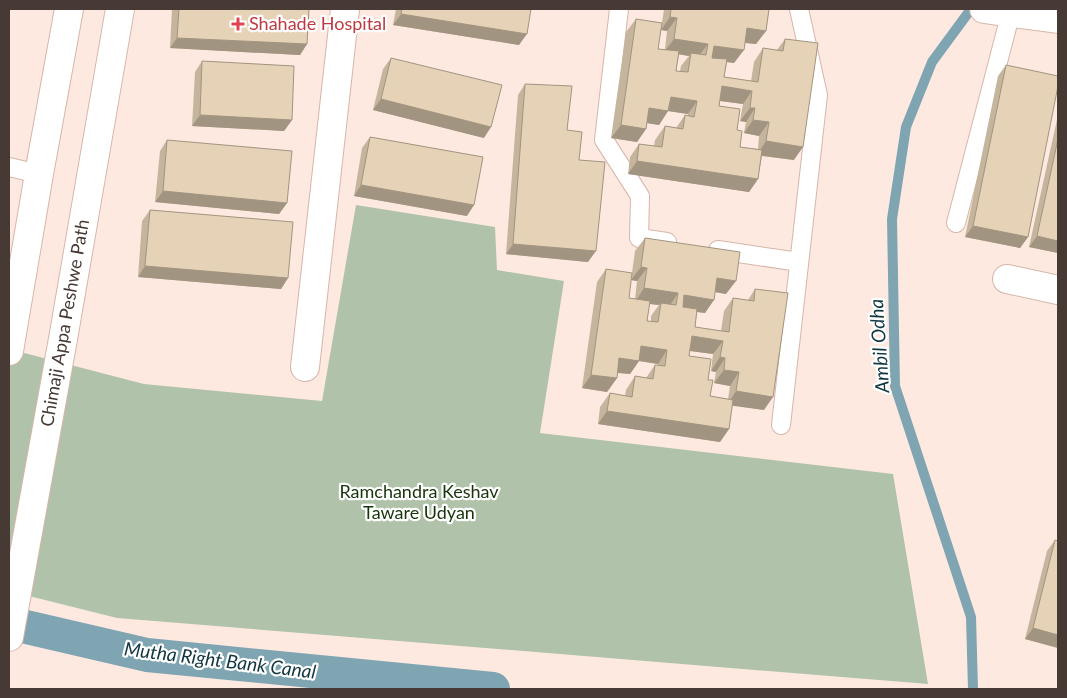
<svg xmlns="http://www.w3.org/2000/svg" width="1067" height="698" font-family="Lato,sans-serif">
  <rect width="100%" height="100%" fill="#fee9e1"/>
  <!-- green -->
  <path fill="#b0c3aa" d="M356,205L495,227L497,270L564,281L540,433L893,474L928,684L117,618L9,591V349L144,384L322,401Z"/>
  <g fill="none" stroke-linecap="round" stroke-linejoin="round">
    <!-- stream -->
    <path stroke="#7ea5b1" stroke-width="10" d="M971,9L932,62L906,127L892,219L895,386L971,617L973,689"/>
    <!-- canal -->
    <path stroke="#7ea5b1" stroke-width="34" d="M9,623L147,655L493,689"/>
    <defs>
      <g id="service">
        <path d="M619,9L604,140L640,196L639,238L667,242"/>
        <path d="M9,167L39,174"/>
        <path d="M956,223L1011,12"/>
        <path d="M718,250L799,262"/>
        <path d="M781,425L818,95L799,9"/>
      </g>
      <g id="minor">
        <path d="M984,9L1058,19"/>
        <path d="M1007,279L1058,290"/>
        <path d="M305,367L345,9"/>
      </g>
      <g id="secondary">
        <path d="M9,351L39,174L69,9"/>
        <path d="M9,637L63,339L120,9"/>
      </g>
    </defs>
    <!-- service casing -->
    <use href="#service" stroke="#d7b6a9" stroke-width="20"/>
    <!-- minor casing -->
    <use href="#minor" stroke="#d7b6a9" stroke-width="30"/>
    <!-- secondary casing -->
    <use href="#secondary" stroke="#d7b6a9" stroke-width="30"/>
    <!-- service -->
    <use href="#service" stroke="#fff" stroke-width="18"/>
    <!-- minor -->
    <use href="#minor" stroke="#fff" stroke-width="28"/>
    <!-- secondary -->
    <use href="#secondary" stroke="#fff" stroke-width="28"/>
  </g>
  <!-- wall -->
  <g fill="#c6b59d" fill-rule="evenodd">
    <path d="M172,9H309L307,44L300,55L170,48Z"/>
    <path d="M396,9H531L519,45L393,25Z"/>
    <path d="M664,9H769L766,31L756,44L745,43L734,63L727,62L724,77L751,81L754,62L763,48L777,50L785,39L794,160L762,156L758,179L749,192L628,174L630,157L639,144L654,146L655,140L665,126L676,128L685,115L688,116V114L668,111L659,125L647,123L646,129L637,142L611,138L626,32L636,19L662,23ZM661,30L667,31L665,49H658ZM679,54L689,56L681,66L680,71H676ZM720,101L743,104L740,121L746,122L744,133L759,136L758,149L740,147L737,130L719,106Z"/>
    <path d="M391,58L484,138L373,110L383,69Z"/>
    <path d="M202,61L292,120L284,131L192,126L195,72Z"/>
    <path d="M1006,65L1028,237L1020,248L965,237L998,76Z"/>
    <path d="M525,84L567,130L579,160L588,262L506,254L518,95Z"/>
    <path d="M1058,115V253L1029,247Z"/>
    <path d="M370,137L467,216L354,196L362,148Z"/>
    <path d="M167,140L287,203L279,214L155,202L160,151Z"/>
    <path d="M150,210L288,278L281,289L138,277L142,221Z"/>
    <path d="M645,238L726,294L715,292L705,313L697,312L695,327L721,331L724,311L733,298L748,300L755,289L764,410L732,405L729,429L720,442L598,424L600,407L610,393L625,396L626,390L635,376L646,378L655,365H658V364L639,361L630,374L617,373V378L607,392L582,388L597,282L606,269L629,298L635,299L637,281L631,280L635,251ZM649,304L659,305L651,316V321H647ZM690,351L713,354L711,371L716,372L714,383L730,386L728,399L710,396L708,380L689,356Z"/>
    <path d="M1055,540L1058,648L1025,639L1047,551Z"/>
  </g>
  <!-- shaded-wall -->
  <g fill="#a19480">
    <path d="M401,14L527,34L519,45L393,25Z"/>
    <path d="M670,17L677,18L667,31L661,30Z"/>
    <path d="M747,28L766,31L756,44L737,42Z"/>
    <path d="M177,38L307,44L300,55L170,48Z"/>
    <path d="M674,39L708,44L698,57L691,53L689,56L664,52Z"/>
    <path d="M714,46L744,50L734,63L705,59Z"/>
    <path d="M722,86L752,91L743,104L713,100Z"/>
    <path d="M671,97L697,101L688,114L661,110Z"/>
    <path d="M381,99L491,127L484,138L373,110Z"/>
    <path d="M649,108L668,111L659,125L640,122Z"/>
    <path d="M750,108H755L746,122L740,121Z"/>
    <path d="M200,115L292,120L284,131L192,126Z"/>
    <path d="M753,120L769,122L759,136L744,133Z"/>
    <path d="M621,125L646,129L637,142L611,138Z"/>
    <path d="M766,141L803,147L794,160L757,155Z"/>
    <path d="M637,161L758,179L749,192L628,174Z"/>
    <path d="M361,185L474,205L467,216L354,196Z"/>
    <path d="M163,191L287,203L279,214L155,202Z"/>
    <path d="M973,226L1028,237L1020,248L965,237Z"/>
    <path d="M1037,236L1058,241V253L1029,247Z"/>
    <path d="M513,244L596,251L588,262L506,254Z"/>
    <path d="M145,266L288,278L281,289L138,277Z"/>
    <path d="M641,267L647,268L637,281L631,280Z"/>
    <path d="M717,278L736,281L726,294L708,291Z"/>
    <path d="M644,288L678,293L669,307L661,303L659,305L635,302Z"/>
    <path d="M684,295L714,300L705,313L675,309Z"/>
    <path d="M692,336L723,341L713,354L683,350Z"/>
    <path d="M641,346L667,350L658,364L639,361L630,374L610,372L619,358Z"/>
    <path d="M720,357L725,358L716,372L711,371Z"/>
    <path d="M724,370L739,372L730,386L714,383Z"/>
    <path d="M591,375L617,378L607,392L582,388Z"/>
    <path d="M736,391L773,397L764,410L727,405Z"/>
    <path d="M607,411L729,429L720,442L598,424Z"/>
    <path d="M1033,628L1058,635V648L1025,639Z"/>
  </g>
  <!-- building -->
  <g fill="#e6d3b7" stroke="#a19480">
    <path d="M179,9H309L307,44L177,38Z"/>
    <path d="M402,9H531L527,34L401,14Z"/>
    <path d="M671,9H769L766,31L747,28L744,50L714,46L712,58L727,59L724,77L758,82L763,48L783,51L785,39L818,43L803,147L766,141L769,122L753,120L755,108H750L752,91L722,86L719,106L740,109L737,130L742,131L740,147L762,150L758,179L637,161L639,144L662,147L665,126L683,129L685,115L694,117L697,101L671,97L668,111L649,108L646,129L621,125L636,19L662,23L658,49L679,51L676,71L688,72L691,53L706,55L708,44L674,39L677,18L670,17Z"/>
    <path d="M391,58L502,85L491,127L381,99Z"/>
    <path d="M202,61L294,66L292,120L200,115Z"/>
    <path d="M1006,65L1058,76V86L1028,237L973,226Z"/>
    <path d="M525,84L572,86L567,130L582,132L579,160L605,162L596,251L513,244Z"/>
    <path d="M370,137L483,157L474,205L361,185Z"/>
    <path d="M1058,139V241L1037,236Z"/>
    <path d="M167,140L292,151L287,203L163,191Z"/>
    <path d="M150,210L293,222L288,278L145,266Z"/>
    <path d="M645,238L740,252L736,281L717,278L714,300L684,295L683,307L697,309L695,327L729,332L733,298L754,301L755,289L788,293L773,397L736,391L739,372L724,370L725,358L720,357L723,341L692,336L689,356L711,359L708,380H713L710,396L733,400L729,429L607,411L610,393L632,397L635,376L653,379L655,365L665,366L667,350L641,346L639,361L619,358L617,378L591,375L606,269L632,273L629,298L650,301L647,321L658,322L661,303L676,305L678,293L644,288L647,268L641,267Z"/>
    <path d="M1055,540L1058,541V635L1033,628Z"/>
  </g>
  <!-- markers -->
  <path fill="#e0444e" stroke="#fff" stroke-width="2" d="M235.5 16.5h5v5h5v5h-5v5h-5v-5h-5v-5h5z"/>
  <g text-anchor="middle" stroke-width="4.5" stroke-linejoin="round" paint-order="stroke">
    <!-- health labels -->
    <g font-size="18" fill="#be3a42" stroke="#fff" text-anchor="start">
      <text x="249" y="30">Shahade Hospital</text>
    </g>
    <!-- street labels -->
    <g font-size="18" fill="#473934" stroke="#fff">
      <text transform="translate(65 323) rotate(-80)" y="6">Chimaji Appa Peshwe Path</text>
    </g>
    <!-- park labels -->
    <g font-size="18" fill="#17340a" stroke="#fff">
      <text x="419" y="498">Ramchandra Keshav<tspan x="419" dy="21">Taware Udyan</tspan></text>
    </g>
    <!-- water labels -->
    <g font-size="19" font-style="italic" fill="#103640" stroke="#fff">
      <text transform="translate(879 346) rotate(-94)" y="7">Ambil Odha</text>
      <text transform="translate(220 660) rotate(7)" y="7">Mutha Right Bank Canal</text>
    </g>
  </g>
  <!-- border -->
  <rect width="1067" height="698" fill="none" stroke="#473934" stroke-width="20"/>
</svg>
